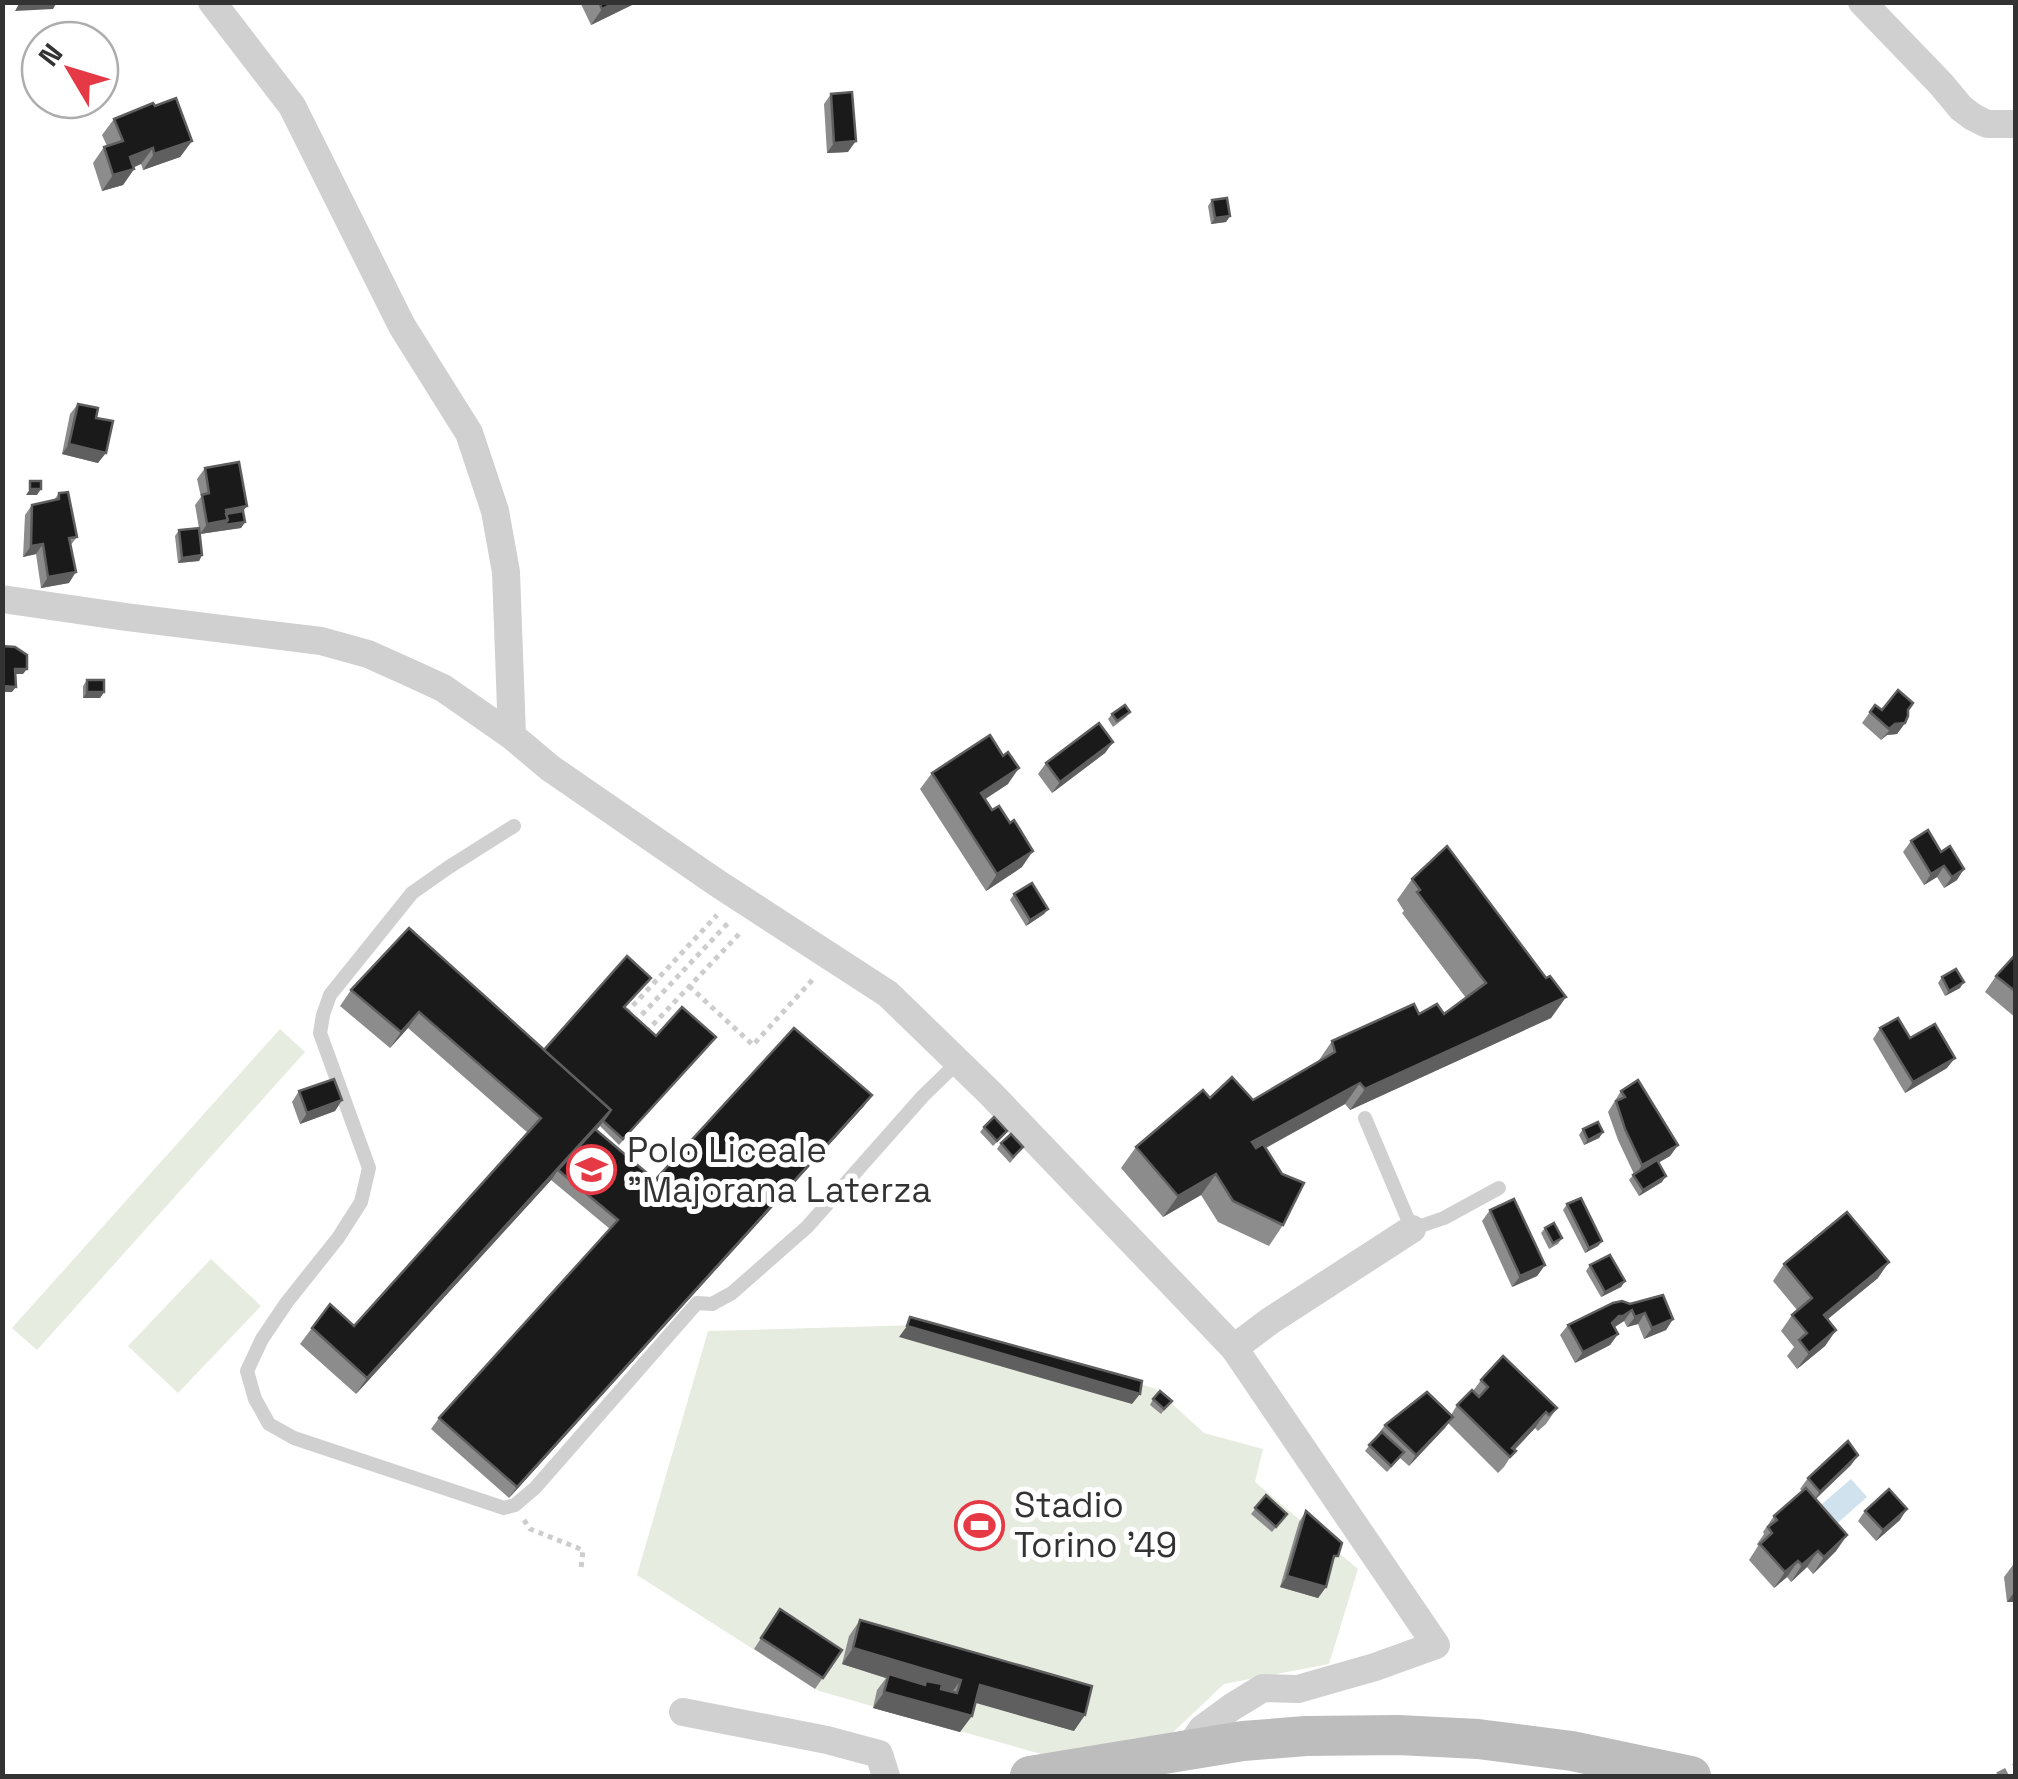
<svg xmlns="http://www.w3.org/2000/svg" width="2018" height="1779" font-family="'Space Grotesk',sans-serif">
  <rect width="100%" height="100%" fill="#fff"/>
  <!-- green -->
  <g fill="#e6ecdf">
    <path d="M280,1029L305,1052L37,1350L12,1328Z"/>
    <path d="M211,1259L261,1306L178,1393L128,1346Z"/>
    <path d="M926,1319L1156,1389L1204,1433L1263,1449L1255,1482L1358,1569L1329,1664L1224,1684L1167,1738L1048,1756L819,1691L637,1575L708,1331L920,1325Z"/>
  </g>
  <!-- water -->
  <path fill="#cfe2ee" d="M1851,1479L1867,1497L1832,1528L1815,1510Z"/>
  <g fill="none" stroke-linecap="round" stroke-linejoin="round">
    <!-- path -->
    <g stroke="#cdcdcd" stroke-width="5" stroke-dasharray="5 5" stroke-linecap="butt">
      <path d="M691,988L690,987L753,1045L815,977"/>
      <path d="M626,1013L717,915"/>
      <path d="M635,1022L729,922"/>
      <path d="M646,1032L742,931"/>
      <path d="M524,1520L530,1529L583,1550L581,1569"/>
    </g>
    <!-- service -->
    <g stroke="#d0d0d0" stroke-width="14">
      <path d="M514,826L449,867L412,893L330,995L323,1015L320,1033L369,1168L361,1202L338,1238L287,1302L262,1339L247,1371L255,1399L269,1424L294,1438L504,1508L515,1505L535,1488L697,1303L712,1304L732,1293L807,1227L923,1096L958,1062"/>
      <path d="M1365,1118L1412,1229L1444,1218L1499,1188"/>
    </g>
    <!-- minor -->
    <g stroke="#d0d0d0" stroke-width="28">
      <path d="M212,2L292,106L402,326L469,433L495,511L506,572L512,736"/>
      <path d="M1862,2L1941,84L1961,108L1973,117L1987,124H2016"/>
      <path d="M2,599L126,617L321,641L368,654L406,671L443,688L512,736L550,768L717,883L888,994L991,1094L1234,1348L1436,1645L1375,1667L1298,1689L1263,1688L1232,1707L1202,1729L1187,1751"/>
      <path d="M1234,1348L1270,1321L1412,1229"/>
      <path d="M683,1712L827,1740L879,1754L886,1776"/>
    </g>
    <!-- secondary -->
    <path stroke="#bdbdbd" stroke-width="40" d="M1030,1776L1243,1741L1306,1736L1398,1735L1478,1739L1572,1751L1691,1776"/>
    <!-- rail -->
    <path stroke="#888" stroke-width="8" stroke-dasharray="10 8" stroke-linecap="butt" d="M1998,1776L2016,1767"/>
  </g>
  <!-- wall -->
  <g fill="#8c8c8c">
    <path d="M580,2H638L591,25Z"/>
    <path d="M831,94L848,152L827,153L824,104Z"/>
    <path d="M114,119L192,141L180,157L143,170L141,164L133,168L134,169L123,185L102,191L93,163L104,147L107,146L102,135Z"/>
    <path d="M1212,200L1230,216L1226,222L1211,224L1208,206Z"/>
    <path d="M78,404L96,418L98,463L62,454L70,414Z"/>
    <path d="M205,468L247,506L243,511L245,522L241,528L200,534L202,555L199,561L178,563L175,536L179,530L199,528L195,505L201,497L197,479Z"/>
    <path d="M59,493L77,537L70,546L69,583L41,588L36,554L23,557L25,515L32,505L54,500Z"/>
    <path d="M87,680L104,692L100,698H83V686Z"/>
    <path d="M1875,705L1882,710H1908L1905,723L1897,734L1887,735L1881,740L1862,723Z"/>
    <path d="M1130,712L1126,717L1113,727L1108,719L1112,714Z"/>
    <path d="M1113,742L1105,753L1052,793L1038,774L1046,763Z"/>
    <path d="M932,773L1008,784L985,799L1022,867L986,891L920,789Z"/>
    <path d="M1928,830L1957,880L1944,888L1937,877L1924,885L1903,852L1911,841Z"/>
    <path d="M1412,879L1546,978L1566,997L1551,1018L1350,1110L1345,1104L1266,1148L1283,1225L1269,1246L1218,1222L1201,1195L1163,1217L1121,1168L1136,1147L1210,1098L1253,1100L1317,1063L1332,1041L1419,1014H1444L1466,998L1402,913L1404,911L1397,900Z"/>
    <path d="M1014,894L1048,909L1044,914L1026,926L1010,900Z"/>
    <path d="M2016,954V1018L1985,992L1996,976Z"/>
    <path d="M1942,977L1960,988L1945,996L1938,983Z"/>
    <path d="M647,983L625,1008L656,1036L716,1037L619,1145L600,1126L596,1130L655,1180L864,1106L509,1498L431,1429L439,1418L610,1229L551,1180L552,1179L356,1394L300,1344L312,1328L354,1326L528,1133L408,1028L390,1048L340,1006L351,990L544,1050Z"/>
    <path d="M1880,1028L1910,1038L1947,1068L1905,1093L1873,1039Z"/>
    <path d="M299,1091L342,1100L335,1111L300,1124L292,1102Z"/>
    <path d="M1621,1091L1678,1145L1670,1156L1658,1163L1662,1182L1639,1196L1629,1180L1634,1174L1618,1140L1608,1112Z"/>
    <path d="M984,1127L1003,1136L993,1146L980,1132Z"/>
    <path d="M1583,1129L1603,1132L1599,1138L1584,1145L1579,1135Z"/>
    <path d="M1001,1143L1023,1147L1010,1163L997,1149Z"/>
    <path d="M1567,1204L1602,1241L1598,1246L1585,1253L1563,1210Z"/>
    <path d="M1490,1210L1545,1265L1537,1276L1512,1287L1482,1221Z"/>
    <path d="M1545,1228L1562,1238L1558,1244L1549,1249L1541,1233Z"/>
    <path d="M1784,1264L1878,1278L1828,1319L1836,1330L1825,1346L1797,1369L1787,1356L1794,1347L1781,1331L1792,1315L1797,1310L1773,1281Z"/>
    <path d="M1590,1265L1625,1281L1621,1287L1601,1297L1586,1271Z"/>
    <path d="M1613,1303L1673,1319L1666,1330L1644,1339L1638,1324L1627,1327L1624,1321L1614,1327L1618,1334L1610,1345L1575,1363L1560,1335L1568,1325Z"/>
    <path d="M1481,1380L1557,1408L1546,1424L1538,1431L1535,1428L1515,1450L1504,1467L1498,1473L1448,1423L1409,1466L1400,1458L1387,1472L1365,1451L1385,1425L1451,1415L1457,1405L1473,1391Z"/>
    <path d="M1153,1399L1172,1401L1161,1414L1150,1405Z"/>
    <path d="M1858,1455L1851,1465L1816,1499L1847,1535L1836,1551L1813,1574L1807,1567L1791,1582L1787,1577L1774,1588L1749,1560L1758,1546L1757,1544L1764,1534L1763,1532L1774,1516L1802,1491L1800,1489L1808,1478Z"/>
    <path d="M1266,1495L1287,1514L1272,1532L1251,1514Z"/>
    <path d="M1306,1511L1332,1565L1326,1587L1318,1598L1280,1587L1299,1522Z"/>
    <path d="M1865,1511L1900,1520L1876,1541L1858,1521Z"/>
    <path d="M2016,1561V1602H2007L2004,1577Z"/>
    <path d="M780,1609L842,1650L815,1689L754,1649Z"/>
    <path d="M860,1620L1074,1731L975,1702L960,1732L873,1708L877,1690L886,1678L842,1664L849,1636Z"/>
  </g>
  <!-- shaded-wall -->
  <g fill="#5f5f5f">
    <path d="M2,2H16L14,5H2Z"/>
    <path d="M20,2H57L53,9L15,11Z"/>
    <path d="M616,2H638L591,25L602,9Z"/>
    <path d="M192,141L180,157L143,170L154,154Z"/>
    <path d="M856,141L848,152L827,153L834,143Z"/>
    <path d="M153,148L141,164L118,173L130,157Z"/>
    <path d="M134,169L123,185L102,191L113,175Z"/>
    <path d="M1230,216L1226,222L1211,224L1215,218Z"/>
    <path d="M69,444L106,453L98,463L62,454Z"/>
    <path d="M30,489H41L37,495H26Z"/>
    <path d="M247,506L239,516L223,520L226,510Z"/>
    <path d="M228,520L220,531L200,534L207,524Z"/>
    <path d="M245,522L241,528L220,531L224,525Z"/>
    <path d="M43,544L36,554L23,557L31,546Z"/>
    <path d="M202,555L199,561L178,563L182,558Z"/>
    <path d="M76,572L69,583L41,588L48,577Z"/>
    <path d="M15,669H27L23,674H11Z"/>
    <path d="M2,686L16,687L12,692H2Z"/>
    <path d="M87,692H104L100,698H83Z"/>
    <path d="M1905,723L1897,734L1887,735L1881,740L1895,724Z"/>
    <path d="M1113,742L1105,753L1052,793L1060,782Z"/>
    <path d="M1019,768L1008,784L970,809L981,793Z"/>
    <path d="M1033,851L1022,867L986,891L997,874Z"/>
    <path d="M1944,866L1937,877L1924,885L1931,874Z"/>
    <path d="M1964,869L1957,880L1944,888L1952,877Z"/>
    <path d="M1048,909L1044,914L1026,926L1030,920Z"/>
    <path d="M1964,982L1960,988L1945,996L1949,991Z"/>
    <path d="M1566,997L1551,1018L1350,1110L1365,1089Z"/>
    <path d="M419,1012L408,1028L390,1048L401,1032Z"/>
    <path d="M1955,1058L1947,1068L1905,1093L1913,1082Z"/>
    <path d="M1360,1083L1345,1104L1238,1163L1252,1142Z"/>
    <path d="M872,1095L864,1106L509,1498L517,1487Z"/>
    <path d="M342,1100L335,1111L300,1124L307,1113Z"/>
    <path d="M611,1110L600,1126L559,1171L558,1170L552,1179L356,1394L367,1378Z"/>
    <path d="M1603,1132L1599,1138L1584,1145L1588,1140Z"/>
    <path d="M1678,1145L1670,1156L1635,1176L1642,1165Z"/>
    <path d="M1216,1174L1201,1195L1163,1217L1178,1196Z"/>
    <path d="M1666,1176L1662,1182L1639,1196L1643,1190Z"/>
    <path d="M1602,1241L1598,1246L1585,1253L1589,1248Z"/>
    <path d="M1889,1262L1878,1278L1813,1331L1824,1315Z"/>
    <path d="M1545,1265L1537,1276L1512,1287L1520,1276Z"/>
    <path d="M1625,1281L1621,1287L1601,1297L1605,1292Z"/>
    <path d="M1632,1310L1624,1321L1615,1327L1611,1326L1612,1323L1619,1316Z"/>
    <path d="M1645,1313L1638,1324L1627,1327L1635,1317Z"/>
    <path d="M1673,1319L1666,1330L1644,1339L1652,1328Z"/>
    <path d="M907,1326L1140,1394L1132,1404L899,1337Z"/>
    <path d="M1836,1330L1825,1346L1797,1369L1809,1353Z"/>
    <path d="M1618,1334L1610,1345L1575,1363L1583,1352Z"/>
    <path d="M1546,1412L1535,1428L1508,1456L1512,1448Z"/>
    <path d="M1453,1417L1445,1428L1409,1466L1416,1455Z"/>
    <path d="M1858,1455L1851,1465L1812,1502L1820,1492Z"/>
    <path d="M1907,1509L1900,1520L1876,1541L1883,1530Z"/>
    <path d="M1847,1535L1836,1551L1813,1574L1824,1557Z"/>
    <path d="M1818,1551L1807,1567L1791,1582L1802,1565Z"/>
    <path d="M1798,1561L1787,1577L1774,1588L1785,1572Z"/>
    <path d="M1287,1576L1326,1587L1318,1598L1280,1587Z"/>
    <path d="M2016,1590V1602H2007Z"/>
    <path d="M853,1648L961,1680L949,1696L926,1681L921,1688L889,1674L886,1678L842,1664Z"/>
    <path d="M980,1685L1085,1715L1074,1731L969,1701Z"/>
    <path d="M884,1692L972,1716L960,1732L873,1708Z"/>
  </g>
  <!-- building -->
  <g fill="#1a1a1a" stroke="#5f5f5f" stroke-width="2.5">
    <path d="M599,2H616L602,9Z"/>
    <path d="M852,92L856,141L834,143L831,94Z"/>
    <path d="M176,98L192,141L154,154L153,148L130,157L134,169L113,175L104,147L123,141L114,119L153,103L155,106Z"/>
    <path d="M1227,198L1230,216L1215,218L1212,200Z"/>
    <path d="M78,404L98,408L96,418L113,421L106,453L69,444Z"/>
    <path d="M239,462L247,506L226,510L228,520L207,524L202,495L209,493L205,468Z"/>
    <rect x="30" y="481" width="11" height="8"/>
    <path d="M68,492L77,537L69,538L76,572L48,577L43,544L31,546L32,505L59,499V493Z"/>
    <path d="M243,511L245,522L224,525L228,520L226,514Z"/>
    <path d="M199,528L202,555L182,558L179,530Z"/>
    <path d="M2,646L15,647L27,655V669H15L16,687L2,686Z"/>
    <rect x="87" y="680" width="17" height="12"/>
    <path d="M1898,690L1913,703L1908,710V716L1905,723L1895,724L1889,729L1870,712L1875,705L1882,710Z"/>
    <path d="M1125,705L1130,712L1117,721L1112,714Z"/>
    <path d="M1099,723L1113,742L1060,782L1046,763Z"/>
    <path d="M990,735L1003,756L1008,752L1019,768L981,793L992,810L999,806L1010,823L1014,820L1033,851L997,874L932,773Z"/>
    <path d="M1928,830L1941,852L1950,846L1964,869L1952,877L1944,866L1931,874L1911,841Z"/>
    <path d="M1447,846L1546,978L1550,976L1566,997L1365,1089L1360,1083L1252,1142L1256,1148L1263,1144L1282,1174L1304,1183L1283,1225L1233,1201L1216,1174L1178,1196L1136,1147L1203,1090L1210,1098L1232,1077L1253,1100L1335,1052L1332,1041L1414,1004L1419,1014L1437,1004L1444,1014L1486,983L1417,892L1420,890L1412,879Z"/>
    <path d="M1032,883L1048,909L1030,920L1014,894Z"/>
    <path d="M409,928L611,1110L367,1378L312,1328L330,1304L354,1326L541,1118L419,1012L401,1032L351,990Z"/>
    <path d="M2016,954V992L1996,976Z"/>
    <path d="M627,956L651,978L624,1007L656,1036L682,1007L716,1037L623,1139L603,1121L611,1110L544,1050Z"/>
    <path d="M1956,969L1964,982L1949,991L1942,977Z"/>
    <path d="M1898,1018L1910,1038L1935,1024L1955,1058L1913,1082L1880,1028Z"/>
    <path d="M794,1028L872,1095L517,1487L439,1418L618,1220L558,1170L595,1129L655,1180Z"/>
    <path d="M334,1079L342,1100L307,1113L299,1091Z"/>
    <path d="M1638,1080L1678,1145L1642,1165L1625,1129L1616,1101L1625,1097L1621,1091Z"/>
    <path d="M994,1117L1007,1131L997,1141L984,1127Z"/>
    <path d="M1598,1122L1603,1132L1588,1140L1583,1129Z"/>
    <path d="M1011,1134L1023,1147L1013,1157L1001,1143Z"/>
    <path d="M1657,1160L1666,1176L1643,1190L1633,1175Z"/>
    <path d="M1581,1198L1602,1241L1589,1248L1567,1204Z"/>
    <path d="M1514,1199L1545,1265L1520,1276L1490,1210Z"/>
    <path d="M1847,1212L1889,1262L1824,1315L1836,1330L1809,1353L1799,1340L1807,1333L1792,1315L1812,1298L1784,1264Z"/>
    <path d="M1554,1223L1562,1238L1553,1243L1545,1228Z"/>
    <path d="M1610,1255L1625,1281L1605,1292L1590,1265Z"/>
    <path d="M1663,1295L1673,1319L1652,1328L1645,1313L1635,1317L1632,1310L1623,1316H1619L1612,1323L1618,1334L1583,1352L1568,1325L1613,1303L1622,1301L1630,1304Z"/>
    <path d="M910,1317L1142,1381L1140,1394L907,1326Z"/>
    <path d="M1503,1356L1557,1408L1549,1415L1546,1412L1512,1448L1516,1451L1510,1457L1457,1405L1472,1390L1479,1397L1488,1387L1481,1380Z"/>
    <path d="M1160,1391L1172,1401L1164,1409L1153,1399Z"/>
    <path d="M1427,1392L1453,1417L1416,1455L1385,1425Z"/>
    <path d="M1382,1432L1404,1452L1391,1466L1369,1445Z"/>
    <path d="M1848,1441L1858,1455L1820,1492L1808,1478Z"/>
    <path d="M1806,1488L1847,1535L1824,1557L1818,1551L1802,1565L1798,1561L1785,1572L1760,1544L1772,1533L1768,1527L1777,1520L1774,1516Z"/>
    <path d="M1889,1489L1907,1509L1883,1530L1865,1511Z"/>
    <path d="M1266,1495L1287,1514L1276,1527L1255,1508Z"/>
    <path d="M1306,1511L1342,1543L1338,1556H1334L1326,1587L1287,1576Z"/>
    <path d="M780,1609L842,1650L823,1678L761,1638Z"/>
    <path d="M860,1620L1092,1686L1085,1715L980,1685L972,1716L884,1692L889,1674L925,1685L926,1681L942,1684L941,1689L957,1693L961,1680L853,1648Z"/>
  </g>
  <!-- icons -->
  <defs>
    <symbol id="school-ring" viewBox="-11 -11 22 22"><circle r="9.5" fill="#fff" stroke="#e63946" stroke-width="1.5"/><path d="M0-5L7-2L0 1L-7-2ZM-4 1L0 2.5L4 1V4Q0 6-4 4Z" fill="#e63946"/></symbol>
    <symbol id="stadium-ring" viewBox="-11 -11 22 22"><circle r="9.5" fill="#fff" stroke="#e63946" stroke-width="1.5"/><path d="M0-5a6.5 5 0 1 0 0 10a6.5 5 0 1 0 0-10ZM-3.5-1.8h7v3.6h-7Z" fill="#e63946"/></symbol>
  </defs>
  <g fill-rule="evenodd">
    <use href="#school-ring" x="564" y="1142" width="55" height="55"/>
    <use href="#stadium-ring" x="952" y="1498" width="55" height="55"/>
  </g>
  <g text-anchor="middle" stroke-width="10" stroke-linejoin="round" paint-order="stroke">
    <!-- poi labels -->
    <g font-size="35" fill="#333" stroke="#fff" text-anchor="start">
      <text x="627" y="1162">Polo Liceale<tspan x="627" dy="40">"Majorana Laterza</tspan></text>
      <text x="1014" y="1517">Stadio<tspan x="1014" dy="40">Torino '49</tspan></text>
    </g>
  </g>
  <!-- border -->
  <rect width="2018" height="1779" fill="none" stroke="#333333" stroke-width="10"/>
  <!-- north arrow -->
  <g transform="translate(70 70) rotate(308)"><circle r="48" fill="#ffffff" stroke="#adadad" stroke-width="2.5"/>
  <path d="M0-8L18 38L0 25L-18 38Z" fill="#e63946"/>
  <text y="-15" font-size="28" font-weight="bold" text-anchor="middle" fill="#333333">N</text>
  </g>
</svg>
